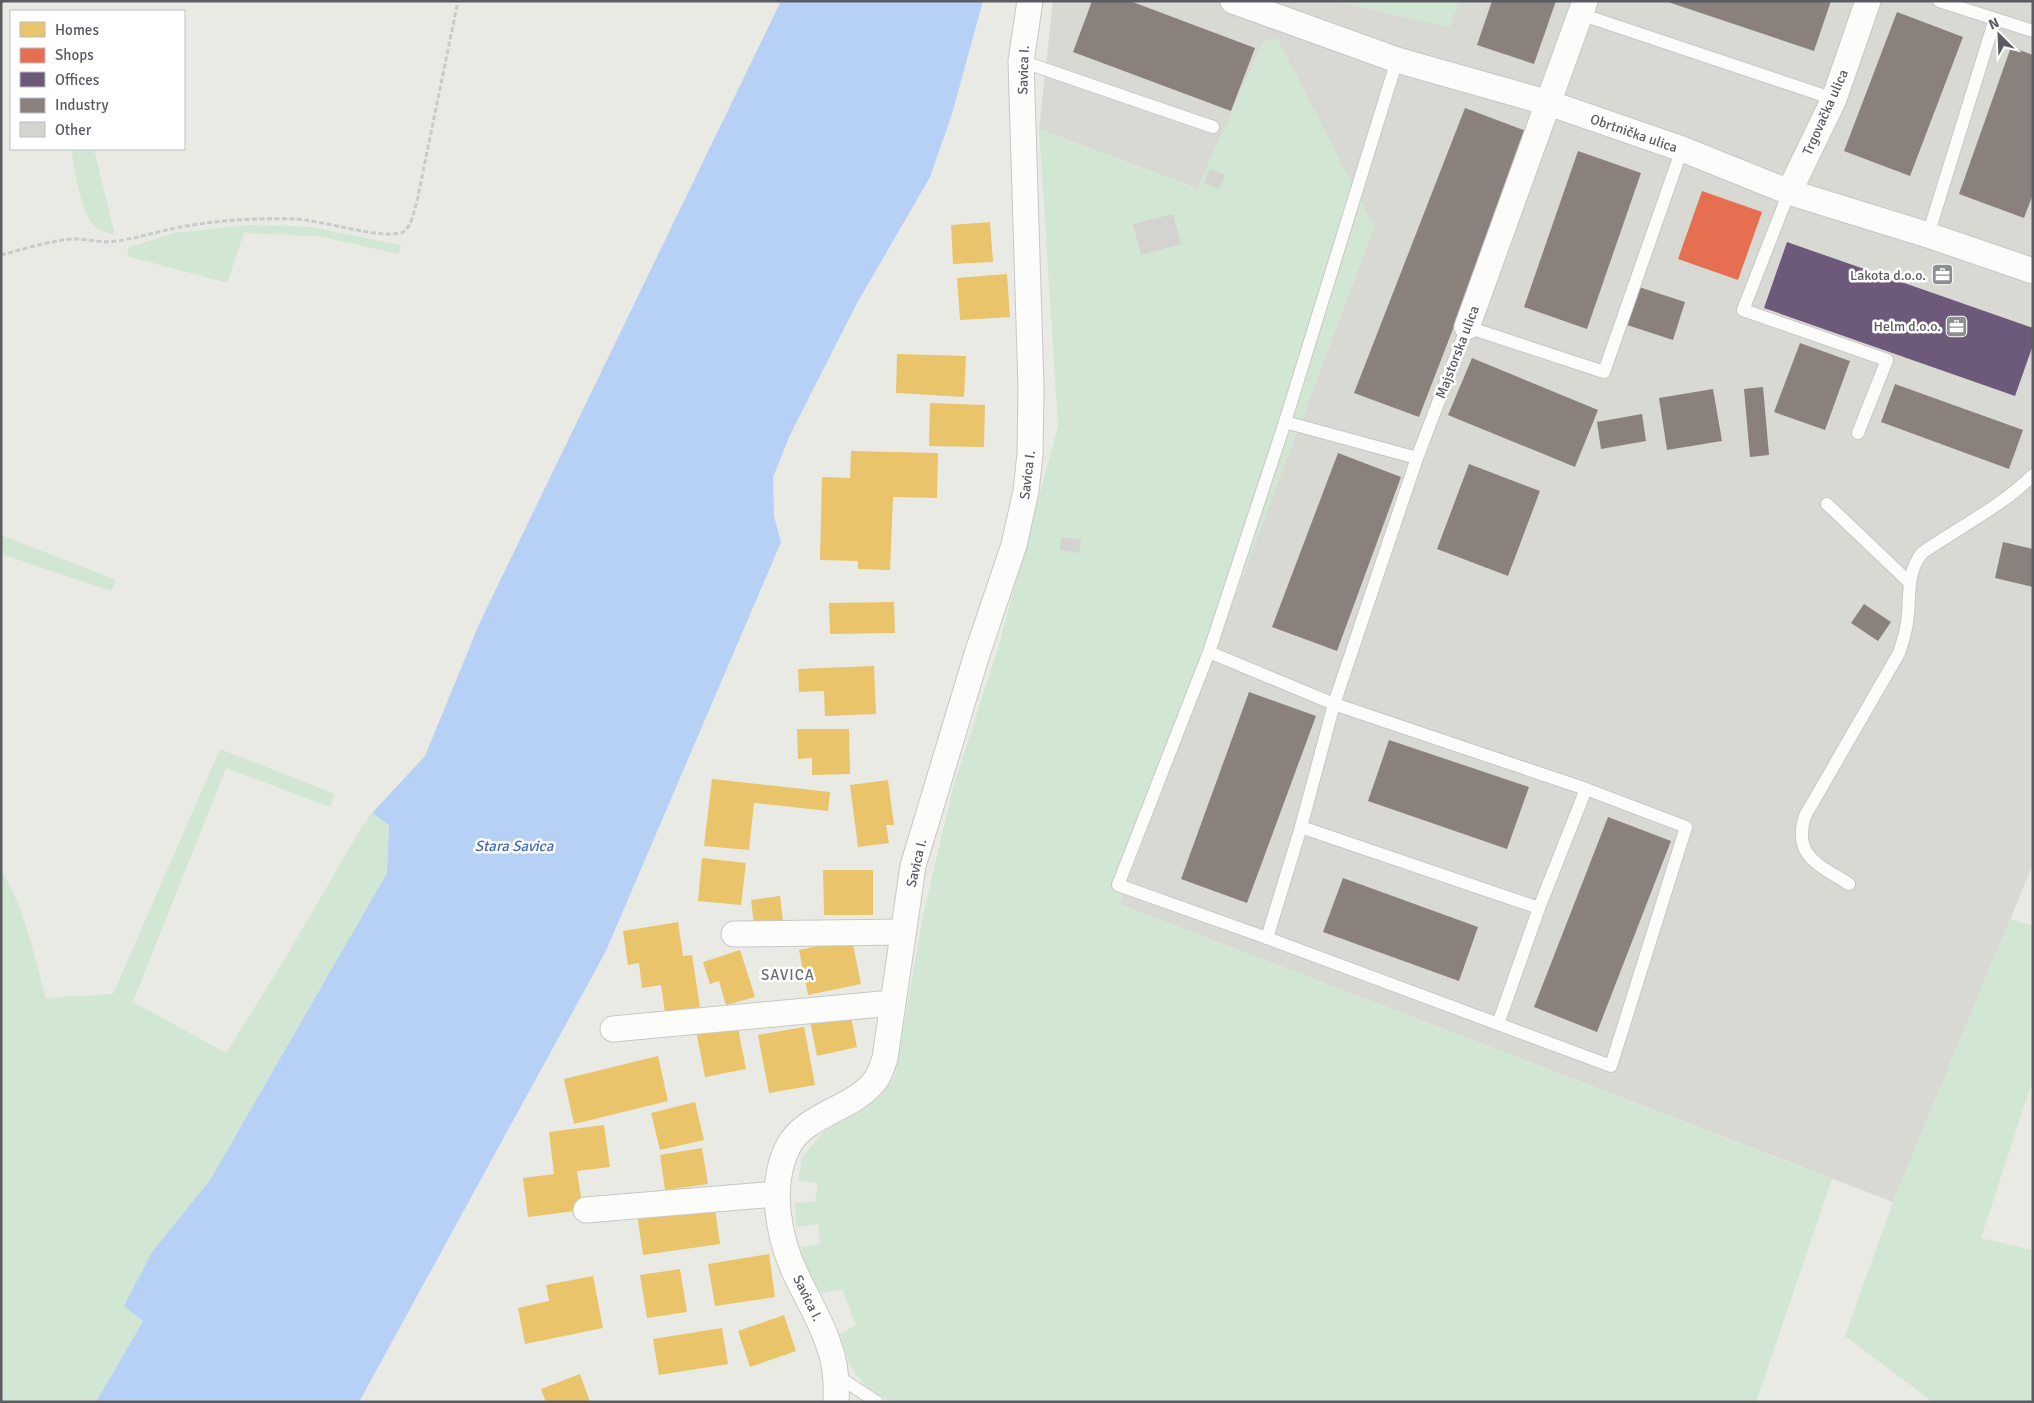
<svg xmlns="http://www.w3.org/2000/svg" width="2034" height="1403" font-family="Signika,sans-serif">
  <rect width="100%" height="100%" fill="#eaeae4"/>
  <!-- industrial -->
  <path fill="#d9d9d4" d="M1053,1H1334L1449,27L1459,1H2033V864L1893,1202L1119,904L1374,227L1263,42L1198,189L1039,129Z"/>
  <!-- green -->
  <g fill="#d2e7d3">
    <path d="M1334,1H1459L1449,27Z"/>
    <path d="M1277,38L1374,227L1119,904L1832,1179L1756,1402H891L867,1388L850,1366L840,1334L856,1325L842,1289L821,1293L807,1270L800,1247L820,1244L818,1224L796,1227L795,1203L815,1201L818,1183L798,1180L802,1158L823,1132L879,1098L895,1075L923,916L953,787L998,648L1058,426L1039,129L1197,189L1263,42Z"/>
    <path d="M71,149H94L115,235C108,233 103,232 97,228C80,215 75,169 71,149Z"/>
    <path d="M248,225L312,227L401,245L399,254L317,236L244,233L227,283L127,256L129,247L174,233Z"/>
    <path d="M1,535L116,580L111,591L1,554Z"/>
    <path d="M220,749L335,794L330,807L226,768L133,1002L226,1053L286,957L361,828L372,813L389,825L387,873L210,1180L152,1252L143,1321L96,1402H1V869C24,908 34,954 46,998L113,994Z"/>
    <path d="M2010,919L2033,926V1079L1981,1238L2033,1250V1402H1933L1845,1336L1893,1202Z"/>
  </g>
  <!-- water -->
  <path fill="#b7d0f6" d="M781,1H983L952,114L930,177L856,305L790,435L773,477L774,516L781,542L606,951L359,1402H96L143,1321L124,1306L152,1252L210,1180L387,873L389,825L372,813L425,756L480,622Z"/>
  <!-- homes -->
  <g fill="#e9c46a">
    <path d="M990,222L993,262L953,264L951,225Z"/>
    <path d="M1007,274L1010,317L960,320L957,278Z"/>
    <path d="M897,354L966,356L964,397L896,393Z"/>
    <path d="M930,403L985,405L984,447L929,446Z"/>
    <path d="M851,451L938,453L937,498L893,497L890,570L858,569V561L820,560L822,477L850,478Z"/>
    <path d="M894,602L895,633L830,634L829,603Z"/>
    <path d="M874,666L876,714L825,716L824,691L799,692L798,669Z"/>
    <path d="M797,729H849L850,774L812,775V758L798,759Z"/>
    <path d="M712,779L830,792L828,811L754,803L749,850L704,846Z"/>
    <path d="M888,780L894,825H886L889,843L858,847L850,785Z"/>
    <path d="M702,858L746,863L741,905L698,901Z"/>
    <path d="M823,870H873V915H824Z"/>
    <path d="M780,896L783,921L754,924L751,900Z"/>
    <path d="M678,922L683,956L692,955L700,1007L665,1012L661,985L642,988L639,963L628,965L623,931Z"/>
    <path d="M852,939L861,984L808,995L799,950Z"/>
    <path d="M740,950L755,997L726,1005L719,981L710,984L703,962Z"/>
    <path d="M850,1012L857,1047L817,1056L810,1021Z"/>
    <path d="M737,1023L746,1069L705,1077L696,1031Z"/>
    <path d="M804,1027L815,1085L769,1093L758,1035Z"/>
    <path d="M658,1056L668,1101L574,1124L564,1079Z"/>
    <path d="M695,1102L704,1140L660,1150L651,1113Z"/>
    <path d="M604,1125L610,1167L577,1171L583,1210L528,1217L523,1178L554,1174L549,1132Z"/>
    <path d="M702,1148L708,1184L665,1190L660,1155Z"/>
    <path d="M714,1202L720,1244L643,1255L637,1214Z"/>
    <path d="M769,1254L775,1297L715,1306L708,1264Z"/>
    <path d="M680,1269L687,1312L647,1318L640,1275Z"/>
    <path d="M593,1276L603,1328L525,1344L518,1308L549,1301L546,1285Z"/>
    <path d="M784,1315L796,1351L750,1367L738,1331Z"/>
    <path d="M722,1328L728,1364L659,1375L653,1339Z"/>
    <path d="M580,1374L590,1402H546L541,1389Z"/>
  </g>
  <!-- shops -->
  <path fill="#e76f51" d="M1702,191L1762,212L1738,280L1678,259Z"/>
  <!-- offices -->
  <path fill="#6d597a" d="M1787,242L2033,328V345L2015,396L1764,308Z"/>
  <!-- industry -->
  <g fill="#8a817c">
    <path d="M1092,1H1130L1255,48L1231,111L1073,52Z"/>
    <path d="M1492,1H1556L1534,64L1477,45Z"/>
    <path d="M1665,1H1831L1814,51Z"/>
    <path d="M1897,12L1963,37L1910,176L1844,151Z"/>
    <path d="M2011,47L2033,55V194L2024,218L1959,194Z"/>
    <path d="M1465,108L1529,132L1419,417L1354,393Z"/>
    <path d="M1578,151L1641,173L1587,329L1524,307Z"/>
    <path d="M1639,287L1685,302L1673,340L1627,325Z"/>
    <path d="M1800,343L1850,361L1825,430L1774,412Z"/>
    <path d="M1472,358L1598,410L1575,467L1448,415Z"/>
    <path d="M1895,384L2023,430L2009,469L1881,422Z"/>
    <path d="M1763,387L1769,455L1750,457L1744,389Z"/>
    <path d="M1713,389L1722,441L1667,450L1659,398Z"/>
    <path d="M1642,414L1646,441L1601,449L1597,422Z"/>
    <path d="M1338,453L1401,477L1337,651L1272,627Z"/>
    <path d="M1469,464L1540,491L1508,576L1437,549Z"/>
    <path d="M2003,542L2033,549V587L1995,578Z"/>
    <path d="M1864,604L1891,622L1878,641L1851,623Z"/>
    <path d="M1249,692L1316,716L1247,903L1181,879Z"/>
    <path d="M1389,740L1529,787L1507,849L1368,801Z"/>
    <path d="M1608,817L1671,841L1597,1032L1534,1007Z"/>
    <path d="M1343,878L1478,927L1459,981L1323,932Z"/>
  </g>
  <!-- building -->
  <g fill="#d4d3cf">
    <path d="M1210,169L1225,175L1219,189L1204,183Z"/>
    <path d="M1173,214L1181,244L1141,255L1133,224Z"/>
    <path d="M1061,537L1081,540L1080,553L1060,550Z"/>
  </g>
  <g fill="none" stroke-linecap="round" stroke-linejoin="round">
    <defs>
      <g id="service">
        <path d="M1939,1L2033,31"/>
        <path d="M1580,14L1834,99"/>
        <path d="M1021,61L1213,127"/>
        <path d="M1789,192L1743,310L1887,360L1858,433"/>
        <path d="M1928,235L1995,19"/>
        <path d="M1285,422L1417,458"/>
        <path d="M1827,504L1910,583"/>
        <path d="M1209,652L1334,704L1586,789L1686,827L1611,1066L1267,938L1118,885L1209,652L1285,422L1397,60"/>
        <path d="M1301,827L1539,908"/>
        <path d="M1849,884C1820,865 1792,857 1805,816L1899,653C1902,643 1906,633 1907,622C1911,597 1905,575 1922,553C1959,527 2001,507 2033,475"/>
        <path d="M1267,938L1301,827L1334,704L1417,458L1467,327L1604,372L1682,149"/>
        <path d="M1498,1024L1539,908L1586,789"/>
        <path d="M837,1376L877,1402"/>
      </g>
      <g id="minor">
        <path d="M1233,1L1397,60L1549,103L1682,149L1789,192L1928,235L2033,271"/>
        <path d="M1789,192L1834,99L1868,1"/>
        <path d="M1467,327L1585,1"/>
        <path d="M734,934L903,932"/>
        <path d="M613,1029L892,1003"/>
        <path d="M586,1210L776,1194"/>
        <path d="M836,1402C837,1382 836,1364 829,1346C821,1321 808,1300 797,1277C778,1238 768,1184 789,1145C805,1115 854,1108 874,1082C880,1076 882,1066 885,1058L913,866L977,654L1014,545L1026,491L1030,454L1031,388L1021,61L1030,1"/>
      </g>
    </defs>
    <!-- service casing -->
    <use href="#service" stroke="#c7c8c6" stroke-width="14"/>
    <!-- minor casing -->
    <use href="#minor" stroke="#c7c8c6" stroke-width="27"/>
    <!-- path -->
    <path stroke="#c7ccca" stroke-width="3" stroke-dasharray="5 2.5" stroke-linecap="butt" d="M1,255C24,249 48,241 72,239C87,238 100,244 117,241C137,238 156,232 176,228C215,220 255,218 294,219C318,219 386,241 403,232C412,227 414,210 417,201L458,1"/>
    <!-- service -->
    <use href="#service" stroke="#fcfcfb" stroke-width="12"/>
    <!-- minor -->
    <use href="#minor" stroke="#fcfcfb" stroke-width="25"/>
  </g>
  <!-- icons -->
  <defs>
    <symbol id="office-square" viewBox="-11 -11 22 22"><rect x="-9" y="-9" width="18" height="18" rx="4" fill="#8c8e90" stroke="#fff"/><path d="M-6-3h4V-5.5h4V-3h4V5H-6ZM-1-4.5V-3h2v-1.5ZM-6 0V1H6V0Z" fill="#fff"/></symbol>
  </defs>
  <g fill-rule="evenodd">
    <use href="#office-square" x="1930" y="262" width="25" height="25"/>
    <use href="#office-square" x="1944" y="314" width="25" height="25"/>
  </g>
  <g text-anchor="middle" stroke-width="5" stroke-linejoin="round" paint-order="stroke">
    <!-- street labels -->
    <g font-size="14" fill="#5a5c62" stroke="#fff">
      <text transform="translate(1023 70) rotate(-88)" y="5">Savica I.</text>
      <text transform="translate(1825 112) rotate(-66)" y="5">Trgovačka ulica</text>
      <text transform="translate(1634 133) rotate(19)" y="5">Obrtnička ulica</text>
      <text transform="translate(1457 352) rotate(-69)" y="5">Majstorska ulica</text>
      <text transform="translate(1027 475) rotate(-83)" y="5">Savica I.</text>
      <text transform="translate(916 863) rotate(-77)" y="5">Savica I.</text>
      <text transform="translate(808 1298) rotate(64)" y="5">Savica I.</text>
    </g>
    <!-- poi labels -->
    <g font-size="14" fill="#5a5c62" stroke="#fff" text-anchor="end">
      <text x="1926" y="280">Lakota d.o.o.</text>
      <text x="1941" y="331">Helm d.o.o.</text>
    </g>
    <!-- water labels -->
    <g font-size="15" font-style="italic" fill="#446bc0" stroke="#fff">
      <text x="514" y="851">Stara Savica</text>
    </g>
    <!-- neighbourhood labels -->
    <g font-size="15" letter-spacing="1" fill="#6b6e74" stroke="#fff">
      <text x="788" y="980">SAVICA</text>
    </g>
  </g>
  <!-- border -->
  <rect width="2034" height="1403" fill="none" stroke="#5a5c62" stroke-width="5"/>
  <!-- legend -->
  <rect x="10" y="10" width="175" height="140" fill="#ffffff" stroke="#bdbec0"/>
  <rect x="20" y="22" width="25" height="15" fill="#e9c46a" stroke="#bdbec0"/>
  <text x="55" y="35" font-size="15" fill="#5a5c62">Homes</text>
  <rect x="20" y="48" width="25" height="15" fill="#e76f51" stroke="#bdbec0"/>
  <text x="55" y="60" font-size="15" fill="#5a5c62">Shops</text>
  <rect x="20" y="72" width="25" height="15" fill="#6d597a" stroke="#bdbec0"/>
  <text x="55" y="85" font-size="15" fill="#5a5c62">Offices</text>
  <rect x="20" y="98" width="25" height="15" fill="#8a817c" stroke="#bdbec0"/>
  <text x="55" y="110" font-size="15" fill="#5a5c62">Industry</text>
  <rect x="20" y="122" width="25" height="15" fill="#d4d3cf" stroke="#bdbec0"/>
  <text x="55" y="135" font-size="15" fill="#5a5c62">Other</text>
  <!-- north arrow -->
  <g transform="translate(1999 35) rotate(336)" stroke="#ffffff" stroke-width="4" paint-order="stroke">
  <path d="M0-4L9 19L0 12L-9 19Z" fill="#5a5c62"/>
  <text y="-8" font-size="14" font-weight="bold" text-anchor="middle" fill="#5a5c62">N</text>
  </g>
</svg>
